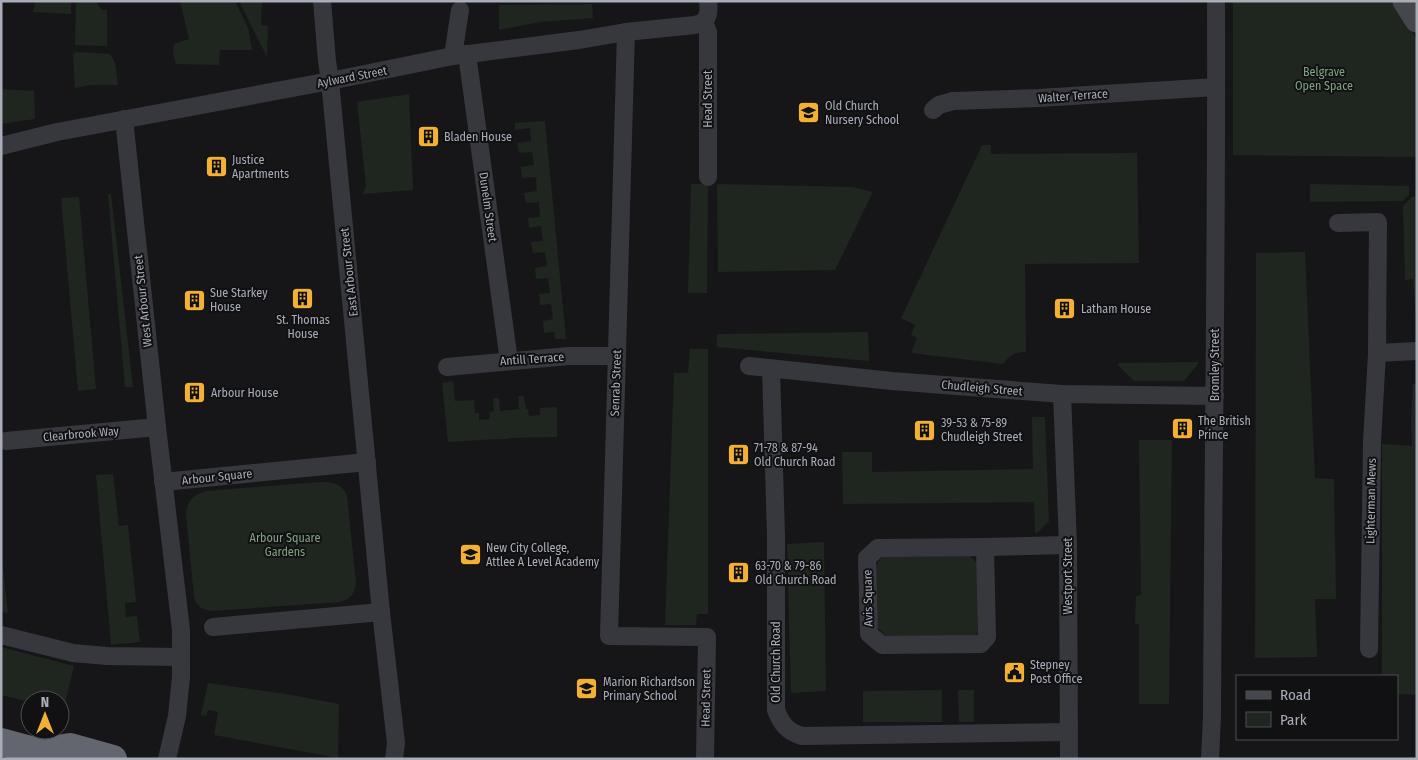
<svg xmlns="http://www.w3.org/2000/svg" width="1418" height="760" font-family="'Fira Sans Condensed',sans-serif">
  <rect width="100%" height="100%" fill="#161618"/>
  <!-- green -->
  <g fill="#1e261f">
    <path d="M39,1H71V14L33,12L35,2Z"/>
    <path d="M76,1H95L102,10H107V46L75,45Z"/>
    <path d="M180,1H235L248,28L252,50H220L219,65L176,64L173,52L174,44L189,39Z"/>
    <path d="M239,1H262L261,25L268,26L267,57Z"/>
    <path d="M1233,1H1393L1417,40V157L1233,155Z"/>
    <path d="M592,4L593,18L540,22L499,30V5Z"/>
    <path d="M76,52L110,54L115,63L118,85H92L75,88L73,55Z"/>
    <path d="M1,89L34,91L35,119L1,124Z"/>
    <path d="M409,94L413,190L363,194L366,186L357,102Z"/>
    <path d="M545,121L566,339H555L554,332L544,333L543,321L553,319L551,304L540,305L539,294L550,293L548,278L536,279L535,268L547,266L545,252L533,253L531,242L543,241L541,226L529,228L528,218L540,217L539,202L526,203L524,193L537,191L536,177L522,178L521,167L534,165L532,152L519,153L517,143L531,141L530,128L515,130V123Z"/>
    <path d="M982,145H991V154L1137,153L1139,263L1025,264L1026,352C1015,352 1010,355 1003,364L911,353L917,338L911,335L915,325L901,318Z"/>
    <path d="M691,184H708L707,293H688Z"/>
    <path d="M717,184L853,187L873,192L835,270L718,272Z"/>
    <path d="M1310,184L1409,186V195L1403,201L1310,202Z"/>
    <path d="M108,194H111L133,387H125Z"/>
    <path d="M79,197L96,389L78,391L61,198Z"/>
    <path d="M1412,197H1417V332L1413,279L1405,280L1403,206Z"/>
    <path d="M1305,252L1315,478L1334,479L1336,599H1315L1317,657L1255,658L1256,253Z"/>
    <path d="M868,332L869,361L717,347V334Z"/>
    <path d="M690,349H708V614H697L696,625H665L674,373H688Z"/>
    <path d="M1198,362V364L1184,381H1134L1118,365V363Z"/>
    <path d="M453,381L455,401L474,400L475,413H479V420L490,419L489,412L494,411L493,398H499L500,411L519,409L518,396H524L526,409H528L529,416L540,415V408L557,407V437L509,438V439H497L448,442L442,383Z"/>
    <path d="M1413,384H1417V695L1397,694V676H1382V444L1412,446L1411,422Z"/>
    <path d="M1032,417H1045L1049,521L1038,532L1035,533L1034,502L843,504L842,452H872V472L1033,469Z"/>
    <path d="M1139,440H1172L1169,704H1139V624H1135L1136,596L1141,595Z"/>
    <path d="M113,474L119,526L128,525L136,602L125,603L126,617L137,616L140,642L111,645L96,475Z"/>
    <path d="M320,482C332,482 341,483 347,495L356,583C355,593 351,599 340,602L213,611C203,610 196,607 194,597L186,514C187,501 194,494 206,491Z"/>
    <path d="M824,542L826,691L791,693L787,544Z"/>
    <path d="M1,550L8,613L3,612L1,619Z"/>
    <path d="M959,552L971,557L977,563L978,630L976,635L971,638H888L877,627L874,572C877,562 879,558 889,554Z"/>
    <path d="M1,647L74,666L63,711L60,710V700H30V702L1,695Z"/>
    <path d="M208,683L286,694L339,704L338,758L214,735L218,712L208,710L206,716L201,715Z"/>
    <path d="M942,690V722H863V691Z"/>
    <path d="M958,690H974V722H959Z"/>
  </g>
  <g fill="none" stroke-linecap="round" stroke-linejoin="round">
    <!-- street -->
    <g stroke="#37383d" stroke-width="18">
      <path d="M322,1L327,61L330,81L381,612L396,743L394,759"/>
      <path d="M704,22L708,32V177"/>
      <path d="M704,22C709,15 709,10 708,1"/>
      <path d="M626,32L609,636L707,637L705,759"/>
      <path d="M467,54L509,361"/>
      <path d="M453,56L460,10"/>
      <path d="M933,110L939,105L953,101L1039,98L1216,87"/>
      <path d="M124,119L157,427L181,630V677L177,716L167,759"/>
      <path d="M1,146L57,132L330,81L453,56L579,40L626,32L695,25L704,22"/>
      <path d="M1338,223L1378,222L1377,353L1372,442L1369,649"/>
      <path d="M1377,353L1417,351"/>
      <path d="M749,366L892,381L1062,394L1215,396"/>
      <path d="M447,367L569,356H617"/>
      <path d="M771,369L776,535V710C781,724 788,732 802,736L1069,732"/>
      <path d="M1062,394L1068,545L1069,759"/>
      <path d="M6,441L157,427"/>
      <path d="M163,482L367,462"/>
      <path d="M985,547L987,637L981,644L882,645L869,634L867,558L878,548Z"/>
      <path d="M985,547L1068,545"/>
      <path d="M213,627L381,612"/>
      <path d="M1,635L73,653L107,656L181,657"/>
      <path d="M1210,759L1212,716C1213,478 1217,240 1216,1"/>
    </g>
    <!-- secondary -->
    <path stroke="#45474d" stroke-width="25" d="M1405,1L1417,20"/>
    <!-- highway -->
    <path stroke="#63666e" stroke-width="28" d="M1,742L38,752L70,747L113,759"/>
  </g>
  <!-- icons -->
  <defs>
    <symbol id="school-square" viewBox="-11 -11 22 22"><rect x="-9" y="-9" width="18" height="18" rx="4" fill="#f2b134" stroke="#111113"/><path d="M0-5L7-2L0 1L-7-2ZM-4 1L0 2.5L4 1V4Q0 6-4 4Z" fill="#111"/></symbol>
    <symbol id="building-square" viewBox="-11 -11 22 22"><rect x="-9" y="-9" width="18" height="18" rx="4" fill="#f2b134" stroke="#111113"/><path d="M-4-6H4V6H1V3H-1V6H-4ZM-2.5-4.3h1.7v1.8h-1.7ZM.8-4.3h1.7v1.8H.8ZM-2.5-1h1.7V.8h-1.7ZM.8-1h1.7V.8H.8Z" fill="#111"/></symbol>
    <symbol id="university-square" viewBox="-11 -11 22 22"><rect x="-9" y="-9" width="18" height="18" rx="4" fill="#f2b134" stroke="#111113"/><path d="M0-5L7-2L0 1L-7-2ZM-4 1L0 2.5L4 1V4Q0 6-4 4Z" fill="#111"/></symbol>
    <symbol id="civic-square" viewBox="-11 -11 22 22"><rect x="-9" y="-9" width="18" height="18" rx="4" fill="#f2b134" stroke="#111113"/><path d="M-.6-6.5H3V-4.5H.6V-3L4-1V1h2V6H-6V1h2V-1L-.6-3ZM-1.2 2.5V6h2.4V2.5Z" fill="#111"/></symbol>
  </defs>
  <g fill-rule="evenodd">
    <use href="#school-square" x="796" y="100" width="25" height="25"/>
    <use href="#building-square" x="416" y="124" width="25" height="25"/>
    <use href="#building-square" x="204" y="154" width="25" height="25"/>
    <use href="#building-square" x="290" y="286" width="25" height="25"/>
    <use href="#building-square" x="182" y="288" width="25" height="25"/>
    <use href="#building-square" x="1052" y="296" width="25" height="25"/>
    <use href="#building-square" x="182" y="380" width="25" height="25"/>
    <use href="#building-square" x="1170" y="416" width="25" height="25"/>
    <use href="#building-square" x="912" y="418" width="25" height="25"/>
    <use href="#building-square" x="726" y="442" width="25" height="25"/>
    <use href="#university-square" x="458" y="542" width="25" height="25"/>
    <use href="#building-square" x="726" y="560" width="25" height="25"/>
    <use href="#civic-square" x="1002" y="660" width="25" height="25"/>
    <use href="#school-square" x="574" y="676" width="25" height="25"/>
  </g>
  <g text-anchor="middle" stroke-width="4" stroke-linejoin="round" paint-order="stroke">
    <!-- park labels -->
    <g font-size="12" fill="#7fa381" stroke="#111113">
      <text x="1324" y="76">Belgrave<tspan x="1324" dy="14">Open Space</tspan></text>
      <text x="285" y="542">Arbour Square<tspan x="285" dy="14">Gardens</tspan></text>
    </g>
    <!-- street labels -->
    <g font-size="12" fill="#a8adb8" stroke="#111113">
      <text transform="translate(352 77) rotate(-11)" y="4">Aylward Street</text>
      <text transform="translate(1073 96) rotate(-4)" y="4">Walter Terrace</text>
      <text transform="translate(708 99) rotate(-90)" y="4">Head Street</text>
      <text transform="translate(488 207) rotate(82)" y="4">Dunelm Street</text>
      <text transform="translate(349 272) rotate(-96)" y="4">East Arbour Street</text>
      <text transform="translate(143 301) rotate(-96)" y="4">West Arbour Street</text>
      <text transform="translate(532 359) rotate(-4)" y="4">Antill Terrace</text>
      <text transform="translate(1215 365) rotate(-90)" y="4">Bromley Street</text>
      <text transform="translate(616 383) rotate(-88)" y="4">Senrab Street</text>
      <text transform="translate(982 388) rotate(5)" y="4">Chudleigh Street</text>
      <text transform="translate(81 434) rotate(-5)" y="4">Clearbrook Way</text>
      <text transform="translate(217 477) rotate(-6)" y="4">Arbour Square</text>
      <text transform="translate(1371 501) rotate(-89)" y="4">Lighterman Mews</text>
      <text transform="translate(1068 576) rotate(-90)" y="4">Westport Street</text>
      <text transform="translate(868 598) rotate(-91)" y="4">Avis Square</text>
      <text transform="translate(776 662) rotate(-90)" y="4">Old Church Road</text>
      <text transform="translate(706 698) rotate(-89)" y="4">Head Street</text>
    </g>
    <!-- poi labels -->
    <g font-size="12" fill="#a8adb8" stroke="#111113" text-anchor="start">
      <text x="825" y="110">Old Church<tspan x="825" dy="14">Nursery School</tspan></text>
      <text x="444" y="141">Bladen House</text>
      <text x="232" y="164">Justice<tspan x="232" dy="14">Apartments</tspan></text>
      <text x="210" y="297">Sue Starkey<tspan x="210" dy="14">House</tspan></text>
      <text x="1081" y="313">Latham House</text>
      <text x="303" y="324" text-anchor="middle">St. Thomas<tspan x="303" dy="14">House</tspan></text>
      <text x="211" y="397">Arbour House</text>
      <text x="1198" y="425">The British<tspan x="1198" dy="14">Prince</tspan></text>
      <text x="941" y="427">39-53 &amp; 75-89<tspan x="941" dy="14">Chudleigh Street</tspan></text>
      <text x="754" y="452">71-78 &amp; 87-94<tspan x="754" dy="14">Old Church Road</tspan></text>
      <text x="486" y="552">New City College,<tspan x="486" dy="14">Attlee A Level Academy</tspan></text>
      <text x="755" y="570">63-70 &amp; 79-86<tspan x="755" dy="14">Old Church Road</tspan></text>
      <text x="1030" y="669">Stepney<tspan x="1030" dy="14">Post Office</tspan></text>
      <text x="603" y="686">Marion Richardson<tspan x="603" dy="14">Primary School</tspan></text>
    </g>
  </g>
  <!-- border -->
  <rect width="1418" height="760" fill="none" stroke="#a8adb8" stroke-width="5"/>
  <!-- legend -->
  <rect x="1236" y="675" width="162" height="65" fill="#111113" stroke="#4d4f55"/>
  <rect x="1246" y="691" width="25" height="8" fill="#45474d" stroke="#4d4f55"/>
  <text x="1280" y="700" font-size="15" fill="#a8adb8">Road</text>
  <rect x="1246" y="712" width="25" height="15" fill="#1e261f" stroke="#4d4f55"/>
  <text x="1280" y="725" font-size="15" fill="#a8adb8">Park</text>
  <!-- north arrow -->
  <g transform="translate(45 715)"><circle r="24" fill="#111113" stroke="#4d4f55"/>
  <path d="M0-4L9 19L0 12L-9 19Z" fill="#f2b134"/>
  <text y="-8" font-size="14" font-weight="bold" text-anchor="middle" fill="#a8adb8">N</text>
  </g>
</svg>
